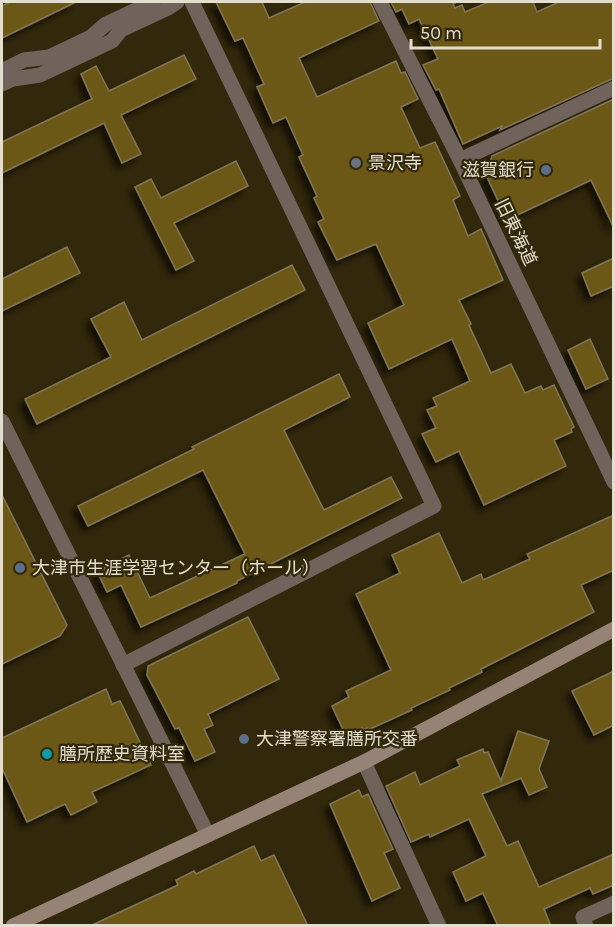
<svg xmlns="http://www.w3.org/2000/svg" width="615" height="927" font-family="Karla,'Noto Sans JP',sans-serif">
  <defs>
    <filter id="shadow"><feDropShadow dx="-5.5" dy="5.5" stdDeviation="3" flood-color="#0009"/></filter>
  </defs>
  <rect width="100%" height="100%" fill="#32280b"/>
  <!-- building -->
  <g fill="#6c5818" stroke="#817658" stroke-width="1.5" filter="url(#shadow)">
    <path d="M10,2H76L2,38V6Z"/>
    <path d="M216,2H262L269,18L305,2H370L379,21L299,58L317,97L396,61L401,73L405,72L418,99L401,107L420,148L435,142L460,196L453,200L468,236L481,229L503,280L459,300L471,324L469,325L491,373L511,364L525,393L541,386L543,390L554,385L574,427L571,429L572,432L554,440L566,466L484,505L459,451L436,462L422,434L436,428L427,410L437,406L433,398L470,381L452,339L389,369L368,323L404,305L376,244L337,260L318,222L324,219L314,198L317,196L299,157L303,155L286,117L273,123L257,87L264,84L243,38L235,41Z"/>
    <path d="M391,2H457L453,4L455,8L462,5L465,12L489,2H533L537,12L559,2H614V78L500,130L502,126L463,144L439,89L436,90L423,65L438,59L419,19L409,24L402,9L396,12Z"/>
    <path d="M184,55L196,79L121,115L141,154L122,163L104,123L2,173V142L92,99L81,74L96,66L109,91Z"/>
    <path d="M614,99V228L591,180L507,220L486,175L492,156Z"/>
    <path d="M236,161L248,186L174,223L194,261L176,270L135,187L151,179L161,198Z"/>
    <path d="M67,247L80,273L2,311V279Z"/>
    <path d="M614,258V286L591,296L582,273Z"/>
    <path d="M292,265L305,290L37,424L25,399L111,357L91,319L124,302L142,340Z"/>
    <path d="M590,339L608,379L586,389L568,350Z"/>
    <path d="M339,374L350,397L284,430L324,510L391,477L402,498L237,581V583L141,627L121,585L107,592L97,571L129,555L150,598L245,554L203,470L88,526L78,506L194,449L192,447Z"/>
    <path d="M2,495L67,625L60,636L2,664Z"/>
    <path d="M614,515V570L581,585L594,612L481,669L482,672L449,688L450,690L411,708L412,710L368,730L367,728L362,730V728L346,736L332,706L349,697L346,691L391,670L356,594L400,573L392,555L439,533L462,583L481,574L483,580L530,559L527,554Z"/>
    <path d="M248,617L279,679L208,714L213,725L204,729L215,752L195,761L179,728L175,729L147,675L148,666Z"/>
    <path d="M614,671V725L594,735L572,691Z"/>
    <path d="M106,689L112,704L120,701L151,765L92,792L97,802L71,815L65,804L27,822L2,768V738Z"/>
    <path d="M518,731L549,741L539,769L547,787L529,795L521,778L482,794L507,846L518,841L539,887L614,854V885L593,894L590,888L544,909L551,926H498L483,893L466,901L453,872L486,856L469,819L430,837L429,834L411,842L386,786L415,772L420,785L460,766L457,760L483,749L484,753L488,752L501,781Z"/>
    <path d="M359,790L362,797L368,794L393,849L384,853L400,888L372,901L330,804Z"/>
    <path d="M254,846L261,861L274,855L308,926H90L178,885L176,880L194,871L196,874Z"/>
  </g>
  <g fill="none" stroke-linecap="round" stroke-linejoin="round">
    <!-- street -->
    <g stroke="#70635b" stroke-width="15">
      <path d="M380,2L460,160L614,482"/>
      <path d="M2,71L24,60L49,57L91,37L106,24L153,2"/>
      <path d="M2,84L13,79L40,75L112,41L121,30L168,8L177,2"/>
      <path d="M460,160L614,88"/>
      <path d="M2,421L208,835"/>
      <path d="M123,665L434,506L192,2"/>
      <path d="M364,762L439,926"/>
      <path d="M586,926L583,917L614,903"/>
    </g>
    <!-- secondary -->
    <path stroke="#978376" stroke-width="15" d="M13,926L364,762L614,629"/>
  </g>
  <!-- markers -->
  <circle fill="#6b7280" stroke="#32280b" stroke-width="2" cx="356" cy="163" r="6"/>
  <g fill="#5c6f8a" stroke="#32280b" stroke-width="2">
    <circle cx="546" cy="170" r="6"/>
    <circle cx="20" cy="568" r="6"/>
    <circle cx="244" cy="739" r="6"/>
  </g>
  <circle fill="#0f9aa8" stroke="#32280b" stroke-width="2" cx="47" cy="754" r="6"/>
  <g text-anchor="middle" stroke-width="4.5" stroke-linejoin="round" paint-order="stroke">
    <!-- poi labels -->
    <g font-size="18" fill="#e4dece" stroke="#32280b" text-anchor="start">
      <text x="368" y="169">景沢寺</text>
      <text x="534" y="176" text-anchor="end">滋賀銀行</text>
      <text x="32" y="574">大津市生涯学習センター（ホール）</text>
      <text x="256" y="745">大津警察署膳所交番</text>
      <text x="59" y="760">膳所歴史資料室</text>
    </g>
    <!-- street labels -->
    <g font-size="18" fill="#e4dece" stroke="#32280b">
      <text transform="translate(516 232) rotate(64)" y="6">旧東海道</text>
    </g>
  </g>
  <!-- border -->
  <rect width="615" height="927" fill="none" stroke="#e4dece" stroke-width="6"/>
  <!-- scale -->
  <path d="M411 39v9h189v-9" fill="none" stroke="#e4dece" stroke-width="3"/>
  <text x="420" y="39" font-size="18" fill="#e4dece" stroke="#32280b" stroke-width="4.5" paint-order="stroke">50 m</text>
</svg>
